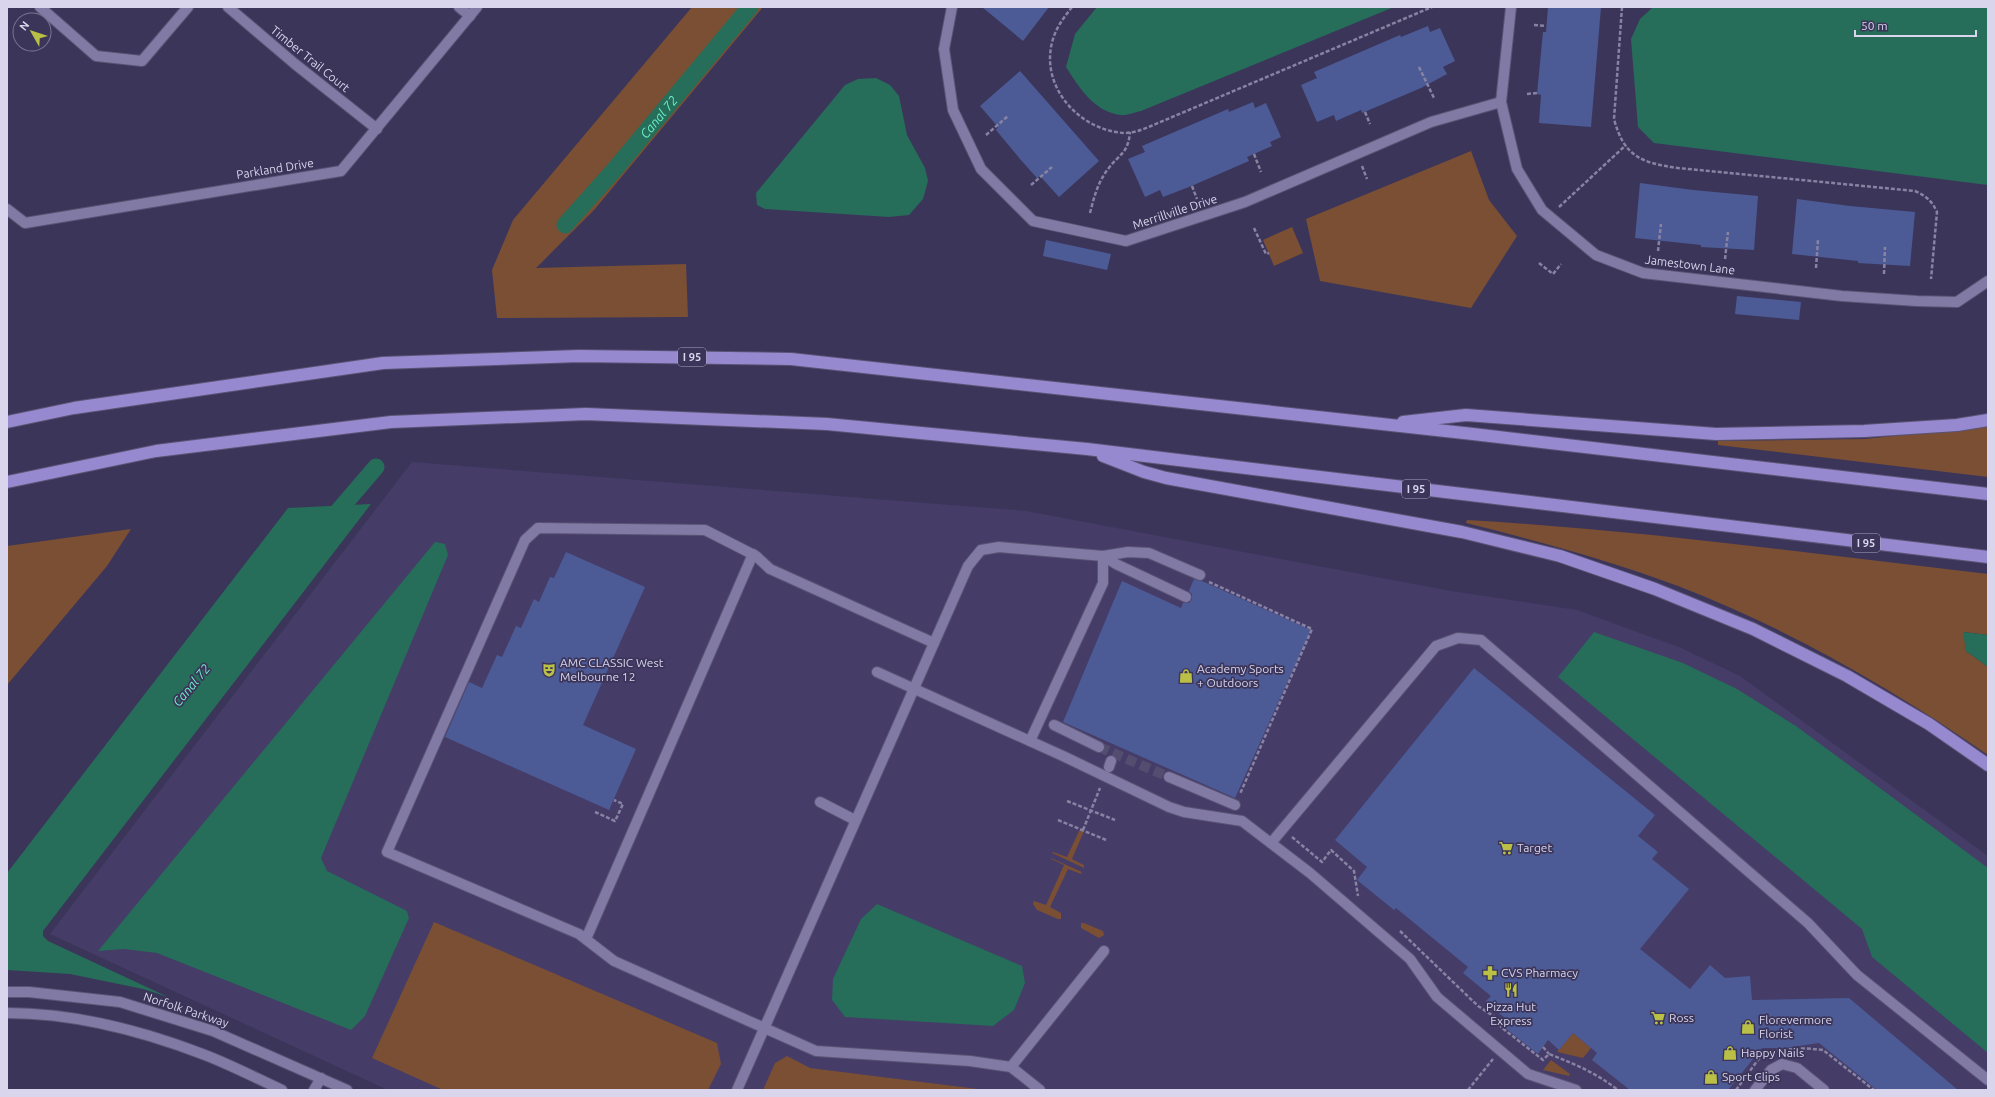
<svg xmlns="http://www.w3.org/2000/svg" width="1995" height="1097" font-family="Ubuntu,sans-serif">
  <rect width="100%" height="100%" fill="#3c355a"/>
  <!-- built -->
  <path fill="#453c68" d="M412,462L1026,511L1451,591L1577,610L1681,648L1740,676L1988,856V1090H388L50,934Z"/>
  <!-- green -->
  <g fill="#7a4f34">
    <path d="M692,7H763L594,210L536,268L686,264L688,317L497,318L492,270L513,220Z"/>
    <path d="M1471,151L1489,200L1517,236L1471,308L1320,281L1306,219Z"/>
    <path d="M1292,227L1303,253L1274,266L1263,240Z"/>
    <path d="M1988,426V477L1718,445V441L1865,439Z"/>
    <path d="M1467,520C1641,530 1815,554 1988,574V635L1964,632L1966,651L1988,667V755C1892,688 1787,628 1678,586C1609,560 1538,541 1466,523Z"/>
    <path d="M131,529L107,566L7,685V546Z"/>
    <path d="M1080,829L1084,831L1072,859L1084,865V868L1052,853L1053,852L1067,857Z"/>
    <path d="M1051,858L1082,872L1081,874L1068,869L1050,907L1061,913V919H1058L1037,910L1033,904L1034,901L1046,905L1064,865L1051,859Z"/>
    <path d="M434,922L717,1043L721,1064L708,1090H443L372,1058Z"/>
    <path d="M1081,923H1084L1103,931L1104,935L1099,938L1081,928Z"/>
    <path d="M1573,1033L1591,1048L1583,1058L1557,1052Z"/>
    <path d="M787,1056L810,1068L986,1090H763L775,1063Z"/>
    <path d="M1551,1060L1570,1074L1569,1076L1543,1070Z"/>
  </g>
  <!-- water -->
  <g fill="#266d5a">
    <path d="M1097,7H1394L1141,111C1135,112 1126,116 1120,115C1093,111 1079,87 1066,67L1075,34Z"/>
    <path d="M1653,7H1988V185L1654,143L1638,127L1631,39L1640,19Z"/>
    <path d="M876,78L890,85L899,96L907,135L925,168L928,181L923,199L909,215L889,217L765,209L757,205L756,193L845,85L858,79Z"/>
    <path d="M371,504L43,931V936L48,941L168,997L143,989L70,974L7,970V873L288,508Z"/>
    <path d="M435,542L445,544L448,555L321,858L327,871L407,911L409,918L365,1016L351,1030L157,953L124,949L98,951Z"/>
    <path d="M1594,632L1683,663L1737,689L1796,726L1988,868V1053L1872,957L1862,929L1558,677Z"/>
    <path d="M1963,632L1988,635V667L1966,651Z"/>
    <path d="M877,904L1022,966L1025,983L1014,1010L993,1026L845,1017L832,1000L833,979L861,919Z"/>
  </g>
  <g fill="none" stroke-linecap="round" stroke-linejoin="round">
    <!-- canal -->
    <g stroke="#266d5a" stroke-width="17">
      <path id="s1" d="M565,225L615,169L750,7"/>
      <path d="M328,523L376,467"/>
    </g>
  </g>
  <!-- building -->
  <g fill="#4c5b96">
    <path d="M982,7H1049L1023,41Z"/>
    <path d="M1548,7H1601L1591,127L1539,123L1541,95L1537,94L1543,32H1546Z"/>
    <path d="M1428,26L1430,32L1440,28L1455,61L1443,67L1447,74L1421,88L1362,113L1361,110L1336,121L1334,115L1317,122L1301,85L1317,78L1314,72L1400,35L1401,37Z"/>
    <path d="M1020,71L1099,161L1059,197L1040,176L1037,178L1020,159L996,130L998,127L980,106Z"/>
    <path d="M1253,102L1255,108L1266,103L1281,137L1270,142L1272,146L1247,157L1249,161L1189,187L1163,197L1160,190L1145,197L1128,159L1145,152L1142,146L1228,109L1229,112Z"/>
    <path d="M1640,183L1693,190L1758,196L1754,250L1701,247V245L1635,238Z"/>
    <path d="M1797,199L1850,206L1915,212L1910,266L1858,263V261L1792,254Z"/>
    <path d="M1046,240L1111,254L1107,270L1043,256Z"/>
    <path d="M1737,296L1801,302L1799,320L1735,314Z"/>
    <path d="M566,552L645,587L583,725L636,749L609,810L445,737L469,682L482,688L497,655L502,657L516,626L521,628L534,599L539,602L550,577L554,578Z"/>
    <path d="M1194,579L1202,581L1311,630L1235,798L1063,722L1122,581L1181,608L1183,603H1189L1192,599V594L1189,591Z"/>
    <path d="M1474,668L1655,815L1638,836L1658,852L1652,859L1689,889L1640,949L1690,989L1710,965L1725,978L1750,976L1752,1000L1849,998L1958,1090H1877L1819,1043L1785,1048H1762L1728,1090H1630L1592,1060L1597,1053L1573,1033L1559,1050L1548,1040L1538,1054L1504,1027L1509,1021L1485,1002L1491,996L1463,973L1468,967L1396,908L1394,910L1357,880L1367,867L1335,840Z"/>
  </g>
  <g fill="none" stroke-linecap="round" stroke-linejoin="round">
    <!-- minor-tunnel -->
    <path stroke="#534d70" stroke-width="10" stroke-dasharray="10 5" stroke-linecap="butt" d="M1099,747L1169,777"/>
    <defs>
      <g id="minor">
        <path d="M40,7L96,56L142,61L188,7"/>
        <path d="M228,7L295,64L377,129"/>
        <path d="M459,7L470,16"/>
        <path d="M952,7L944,49L953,110L981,169L1033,221L1126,241L1245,202L1431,122L1501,102"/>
        <path d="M1511,7L1501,102L1517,169L1542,210L1596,255L1643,273L1842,296L1917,301L1957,302L1988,281"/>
        <path d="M7,209L25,223L341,171L477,7"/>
        <path d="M1103,556L1116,564L1186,597"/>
        <path d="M934,643L770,569L756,556L705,530L538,528L525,540L387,852L579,934L614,961L816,1051L970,1061L1011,1067L1040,1090"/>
        <path d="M877,672L1063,756L1169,807L1184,812L1242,821L1310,873L1410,959L1437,997L1528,1074L1576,1090"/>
        <path d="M1054,725L1099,747"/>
        <path d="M1030,741L1103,583V556"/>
        <path d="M1109,767L1111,761"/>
        <path d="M1169,777L1235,805"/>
        <path d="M820,802L855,820"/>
        <path d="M1271,843L1436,646L1458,638L1481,640L1808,923L1857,975L1988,1080"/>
        <path d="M586,939L753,554"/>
        <path d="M7,992H29L120,1002L213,1031L347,1090"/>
        <path d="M7,1013C73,1013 143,1031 205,1055C231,1065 256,1078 282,1090"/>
        <path d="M1011,1067L1104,951"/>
        <path d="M314,1090L321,1078"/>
        <path d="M737,1090L968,566L981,550L999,547L1103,556L1128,552L1149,553L1200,575"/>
        <path d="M1755,1090L1771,1070L1782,1064L1797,1068L1824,1090"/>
      </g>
      <g id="highway">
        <path d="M7,422L74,408L383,363L579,356L791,359L1473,434L1988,494"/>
        <path d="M1403,422L1466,415L1716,434L1864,431L1957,425L1988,420"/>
        <path d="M1103,456L1144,472L1166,478L1462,532L1560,556L1655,589L1753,629L1847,676L1929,724L1988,765"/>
        <path d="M7,482L156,451L391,422L586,414L827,424L1087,449L1988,557"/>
      </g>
    </defs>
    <!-- minor casing -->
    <use href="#minor" stroke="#5a5373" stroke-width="12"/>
    <!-- highway casing -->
    <use href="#highway" stroke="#5a5373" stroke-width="14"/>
    <!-- path -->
    <g stroke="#8883a2" stroke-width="2.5" stroke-dasharray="4 2" stroke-linecap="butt">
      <path d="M1072,7C1065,16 1058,25 1054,36C1037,83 1077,130 1124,133C1133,133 1142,130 1151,126L1432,7"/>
      <path d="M1622,7L1614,119C1624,157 1642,163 1678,168L1915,191C1926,196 1932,201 1937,212L1931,279"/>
      <path d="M1534,25L1546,26"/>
      <path d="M1419,67L1434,98"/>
      <path d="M1527,94L1537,93"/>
      <path d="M1365,112L1370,124"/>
      <path d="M986,135L1008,116"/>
      <path d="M1254,154L1261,172"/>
      <path d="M1362,166L1367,179"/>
      <path d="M1031,185L1052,167"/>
      <path d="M1192,186L1197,199"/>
      <path d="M1559,207L1626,145"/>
      <path d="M1090,213C1094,197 1098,182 1108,169C1120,153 1128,154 1130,132"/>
      <path d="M1254,228L1266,254L1269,253"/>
      <path d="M1658,251L1661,224"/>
      <path d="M1725,259L1728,232"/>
      <path d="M1539,263L1553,274L1561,264"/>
      <path d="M1816,268L1818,240"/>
      <path d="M1884,274L1885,247"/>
      <path d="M1209,582L1312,629L1240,794"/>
      <path d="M1067,801L1115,820"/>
      <path d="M595,812L615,821L623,804L614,800"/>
      <path d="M1058,820L1106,840"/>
      <path d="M1083,830L1100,788"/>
      <path d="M1292,837L1322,862L1331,850L1354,871L1358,896"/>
      <path d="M1400,931L1478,1006L1501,1021V1027L1543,1060L1549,1054C1575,1064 1596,1073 1618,1090"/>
      <path d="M1543,1047L1549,1054"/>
      <path d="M1468,1090L1493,1059"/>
      <path d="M1736,1090L1763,1053C1783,1049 1803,1047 1823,1050L1874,1090"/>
    </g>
    <!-- minor -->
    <use href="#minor" stroke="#817aa5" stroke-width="10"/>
    <!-- highway -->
    <use href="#highway" stroke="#9689cf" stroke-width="12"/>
  </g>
  <!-- icons -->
  <defs>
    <symbol id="theatre-bare" viewBox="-9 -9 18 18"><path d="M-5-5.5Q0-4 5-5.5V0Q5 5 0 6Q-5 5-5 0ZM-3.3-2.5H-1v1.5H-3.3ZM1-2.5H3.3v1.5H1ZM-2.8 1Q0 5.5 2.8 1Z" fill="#bac045" stroke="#3c355a" stroke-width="2.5" paint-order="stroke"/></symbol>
    <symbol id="shop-bare" viewBox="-9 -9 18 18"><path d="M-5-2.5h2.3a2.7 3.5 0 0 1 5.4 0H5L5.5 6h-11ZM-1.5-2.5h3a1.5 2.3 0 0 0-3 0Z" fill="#bac045" stroke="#3c355a" stroke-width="2.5" paint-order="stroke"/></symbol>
    <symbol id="supermarket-bare" viewBox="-9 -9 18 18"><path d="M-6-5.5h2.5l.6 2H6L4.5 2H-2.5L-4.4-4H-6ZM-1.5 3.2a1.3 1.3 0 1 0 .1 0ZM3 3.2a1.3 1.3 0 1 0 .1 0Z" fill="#bac045" stroke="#3c355a" stroke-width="2.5" paint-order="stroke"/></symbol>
    <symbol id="pharmacy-bare" viewBox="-9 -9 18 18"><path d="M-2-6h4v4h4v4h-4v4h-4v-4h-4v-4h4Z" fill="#bac045" stroke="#3c355a" stroke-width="2.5" paint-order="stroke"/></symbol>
    <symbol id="restaurant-bare" viewBox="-9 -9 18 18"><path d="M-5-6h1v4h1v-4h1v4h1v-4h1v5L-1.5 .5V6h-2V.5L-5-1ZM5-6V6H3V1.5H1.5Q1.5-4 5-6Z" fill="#bac045" stroke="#3c355a" stroke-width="2.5" paint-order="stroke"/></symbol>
  </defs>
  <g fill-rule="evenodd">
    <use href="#theatre-bare" x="539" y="660" width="20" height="20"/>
    <use href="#shop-bare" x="1176" y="666" width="20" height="20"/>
    <use href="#supermarket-bare" x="1496" y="838" width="20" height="20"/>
    <use href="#pharmacy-bare" x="1480" y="963" width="20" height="20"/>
    <use href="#restaurant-bare" x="1501" y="980" width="20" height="20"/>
    <use href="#supermarket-bare" x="1648" y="1008" width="20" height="20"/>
    <use href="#shop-bare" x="1738" y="1017" width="20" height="20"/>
    <use href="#shop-bare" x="1720" y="1043" width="20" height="20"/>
    <use href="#shop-bare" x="1701" y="1067" width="20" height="20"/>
  </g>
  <g text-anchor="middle" stroke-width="3.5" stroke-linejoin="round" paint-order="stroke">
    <!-- shield labels -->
    <g fill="#3c355a" stroke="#a9a5c0" stroke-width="1">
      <rect x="678" y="348" width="28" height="18" rx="3"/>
      <rect x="1402" y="480" width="28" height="18" rx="3"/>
      <rect x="1852" y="534" width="28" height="18" rx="3"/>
    </g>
    <g font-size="11" font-weight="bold" fill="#d8d5ec">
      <text x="692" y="361">I 95</text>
      <text x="1416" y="493">I 95</text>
      <text x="1866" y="547">I 95</text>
    </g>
    <!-- street labels -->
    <g font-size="12" fill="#d8d5ec" stroke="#3c355a">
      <text transform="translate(310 59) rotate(39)" y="4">Timber Trail Court</text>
      <text transform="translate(275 169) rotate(-9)" y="4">Parkland Drive</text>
      <text transform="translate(1175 212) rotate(-18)" y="4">Merrillville Drive</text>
      <text transform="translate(1690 265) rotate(7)" y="4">Jamestown Lane</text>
      <text transform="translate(186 1010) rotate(18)" y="4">Norfolk Parkway</text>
    </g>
    <!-- poi labels -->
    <g font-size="12" fill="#d8d5ec" stroke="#3c355a" text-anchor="start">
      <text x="560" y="667">AMC CLASSIC West<tspan x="560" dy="14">Melbourne 12</tspan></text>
      <text x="1197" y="673">Academy Sports<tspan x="1197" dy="14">+ Outdoors</tspan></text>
      <text x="1517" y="852">Target</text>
      <text x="1501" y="977">CVS Pharmacy</text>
      <text x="1511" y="1011" text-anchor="middle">Pizza Hut<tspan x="1511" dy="14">Express</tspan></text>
      <text x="1669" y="1022">Ross</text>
      <text x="1759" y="1024">Florevermore<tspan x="1759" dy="14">Florist</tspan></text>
      <text x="1741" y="1057">Happy Nails</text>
      <text x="1722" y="1081">Sport Clips</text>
    </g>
    <!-- water labels -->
    <g font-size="13" font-style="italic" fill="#6deec9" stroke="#3c355a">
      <text dy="5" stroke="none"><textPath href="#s1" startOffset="143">Canal 72</textPath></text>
      <text transform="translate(191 685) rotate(-50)" y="5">Canal 72</text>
    </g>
  </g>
  <!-- border -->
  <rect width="1995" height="1097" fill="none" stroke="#d8d5ec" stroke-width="16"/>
  <!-- north arrow -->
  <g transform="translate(32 32) rotate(309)"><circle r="19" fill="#3c355a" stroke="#7a7594"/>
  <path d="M0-3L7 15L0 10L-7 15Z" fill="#bac045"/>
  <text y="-6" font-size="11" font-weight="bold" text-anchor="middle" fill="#d8d5ec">N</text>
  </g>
  <!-- scale -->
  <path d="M1855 30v6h121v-6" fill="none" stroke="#d8d5ec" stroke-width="2"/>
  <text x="1861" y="30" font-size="12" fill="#d8d5ec" stroke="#3c355a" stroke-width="3" paint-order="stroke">50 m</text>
</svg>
